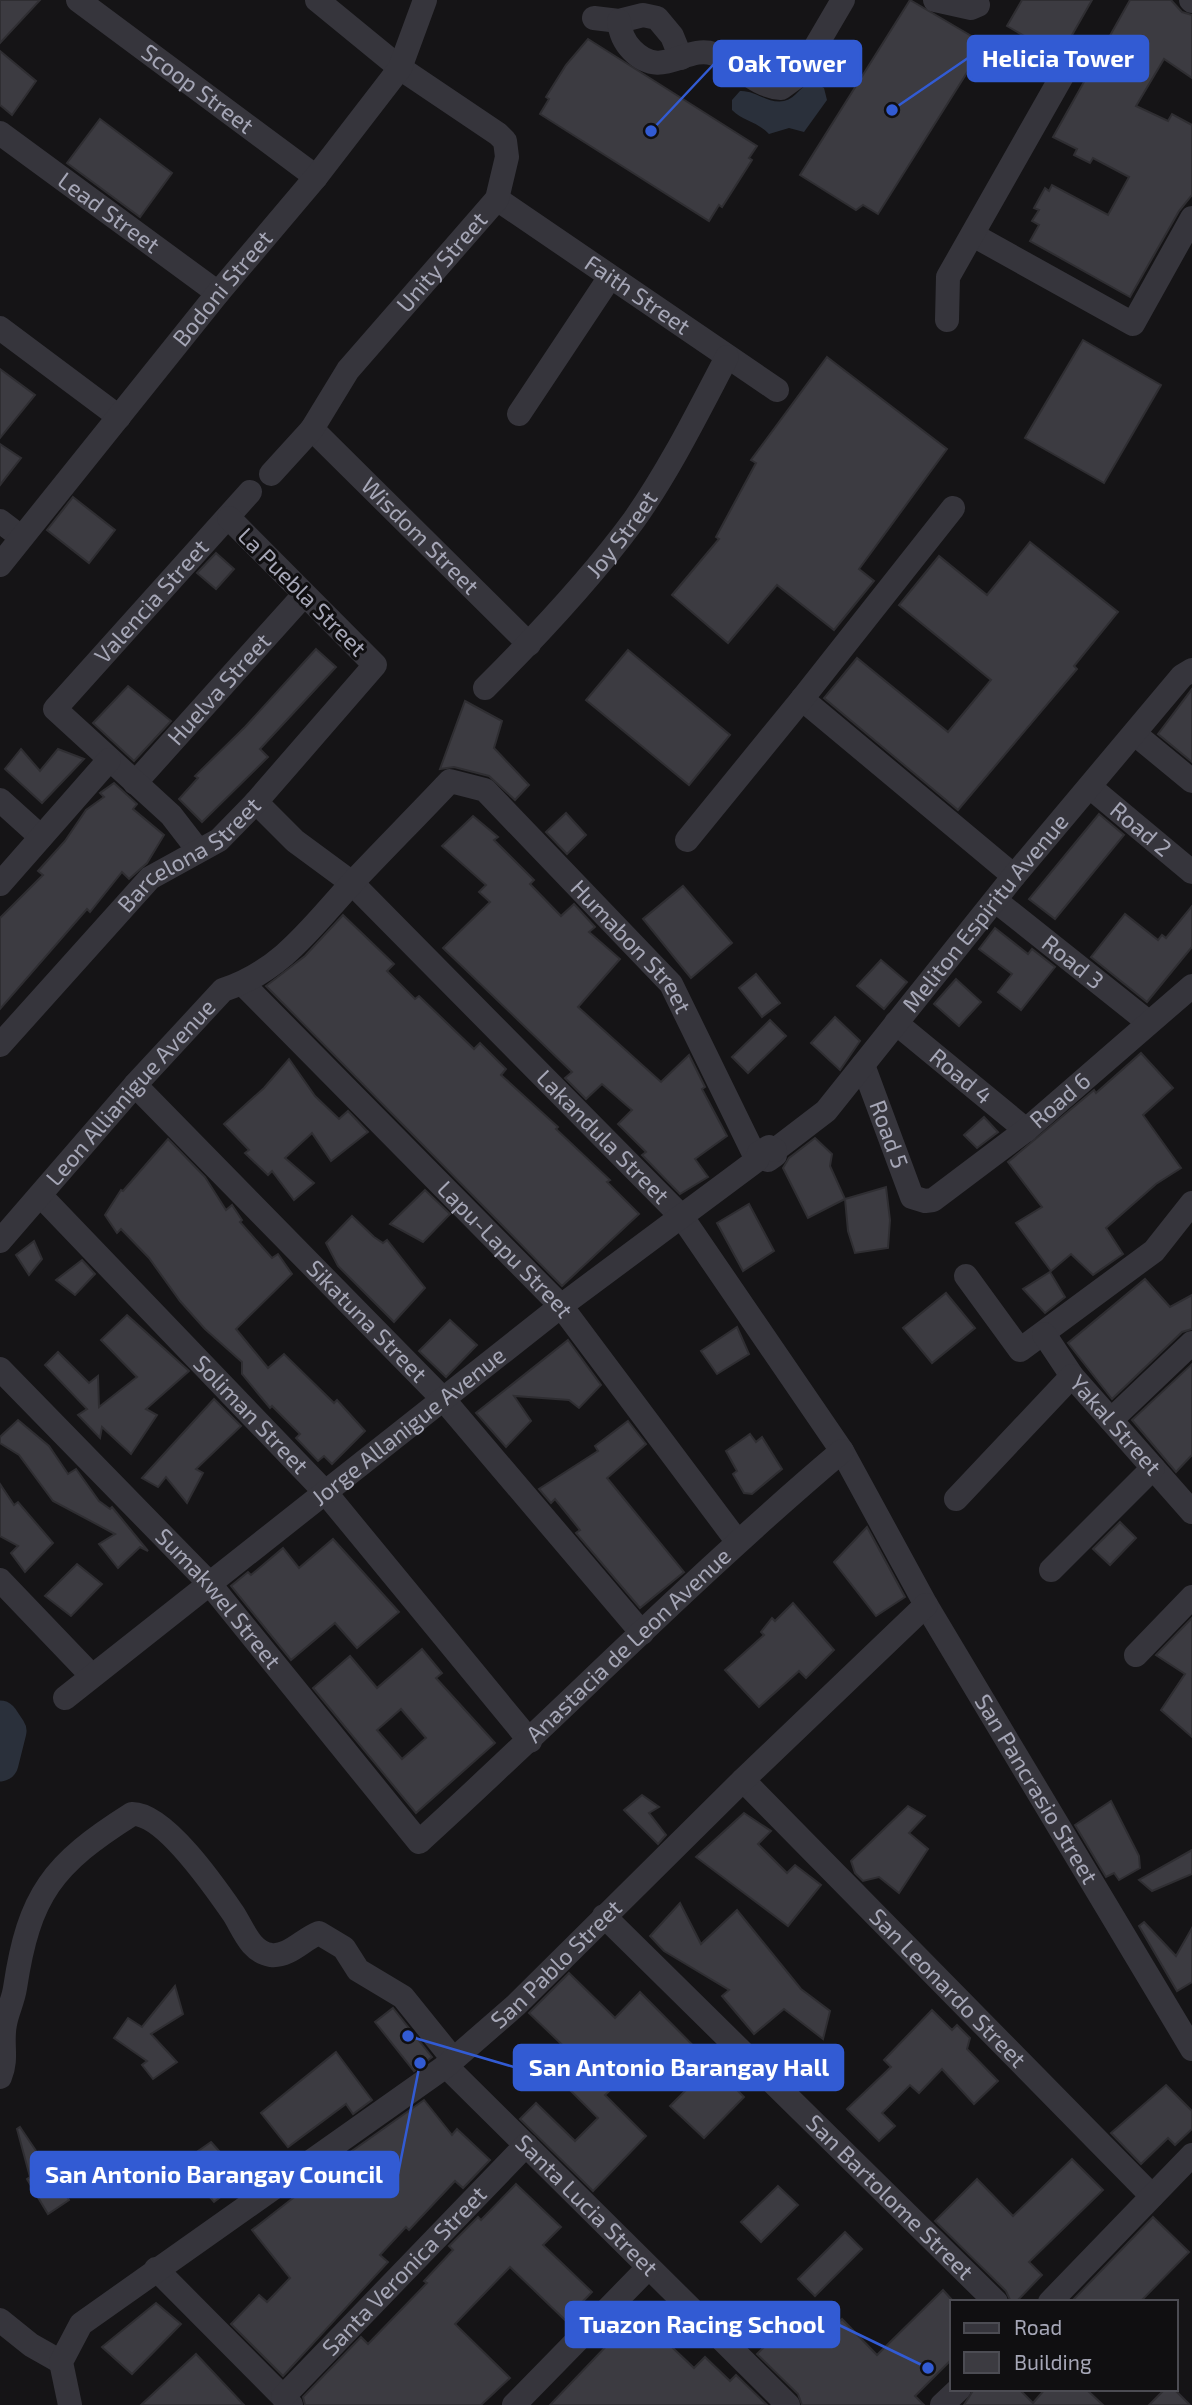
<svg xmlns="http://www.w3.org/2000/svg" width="1192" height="2405" font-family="'Exo 2',sans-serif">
  <rect width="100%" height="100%" fill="#151416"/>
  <!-- water -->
  <path fill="#2a303b" d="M813,82L824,88L827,100L804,132L789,128L769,134C758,122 743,121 732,110V100L740,91C755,90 768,104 784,101C797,98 800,85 813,82Z"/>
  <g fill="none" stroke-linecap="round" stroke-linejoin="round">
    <!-- river -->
    <path stroke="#2a303b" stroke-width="37" d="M0,1719L8,1731L0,1763"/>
  </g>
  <!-- building -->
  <g fill="#3c3b41" stroke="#2f2e32" stroke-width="2" fill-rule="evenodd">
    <path d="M0,0H40L0,43Z"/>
    <path d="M910,0L985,44L878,214L863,205L856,210L800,175Z"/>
    <path d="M1022,0H1092L1064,49L1057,55L1007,26Z"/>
    <path d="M1130,0H1171L1182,12L1192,15V78L1164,59L1136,106L1168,121L1172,114L1192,125V195L1179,211L1130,297L1030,241L1039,225L1032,221L1039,210L1034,208L1045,188L1049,191L1052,185L1108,215L1129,177L1093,158L1090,163L1074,155L1077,149L1053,137Z"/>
    <path d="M588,39L757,146L749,158L752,160L722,207L719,205L709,221L540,114L549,99L546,97L566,65Z"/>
    <path d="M0,51L36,81L12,115L0,105Z"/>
    <path d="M100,119L172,173L140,217L67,163Z"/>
    <path d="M1083,340L1161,385L1104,483L1025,438Z"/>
    <path d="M827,357L947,449L859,569L874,581L834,630L777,585L728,643L672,595L719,539L716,537L756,463L751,460Z"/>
    <path d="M0,369L35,395L0,438Z"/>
    <path d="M0,444L21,458L0,485Z"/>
    <path d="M73,497L115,530L89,563L47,530Z"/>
    <path d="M1030,542L1118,612L1074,666L1077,669L958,810L824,698L857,658L948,732L991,680L899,605L939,556L987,595Z"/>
    <path d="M216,553L234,569L216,589L197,573Z"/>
    <path d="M316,649L336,667L260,749L268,757L202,822L179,799L198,778L195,776L245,727Z"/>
    <path d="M628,650L730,735L689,785L586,700Z"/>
    <path d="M128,686L171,721L134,761L93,723Z"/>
    <path d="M1192,689V762L1158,734Z"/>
    <path d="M465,701L502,721L494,748L529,785L515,800L489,776L454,767L440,769Z"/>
    <path d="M21,749L40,771L58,749L84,759L42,803L5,769Z"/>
    <path d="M114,783L137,804L133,809L164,835L147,863L129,879L122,872L90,912L87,909L0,1009V918L43,875L38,871L65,841L86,810L104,797L100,793Z"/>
    <path d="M566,813L586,835L567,854L546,832Z"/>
    <path d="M1099,814L1124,835L1055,919L1029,899Z"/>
    <path d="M473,816L498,837L494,840L534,880L530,884L561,916L574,904L595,927L589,932L620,959L578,1007L661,1082L689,1055L705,1087L702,1089L727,1136L695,1159L708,1177L680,1194L642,1155L646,1152L618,1124L632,1110L602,1084L586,1099L565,1078L572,1072L443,948L490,902L479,892L486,885L442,846Z"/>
    <path d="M683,886L732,943L691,978L643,919Z"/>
    <path d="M1192,906V947L1147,1002L1091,957L1125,914L1158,940L1162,935L1166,938Z"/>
    <path d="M343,915L394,964L387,971L415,999L419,996L474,1049L480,1043L506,1069L501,1075L558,1127L556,1129L610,1180L607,1182L639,1214L562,1286L266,986L305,956Z"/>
    <path d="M995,928L1028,954L1032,949L1055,967L1021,1010L998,992L1012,974L979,949Z"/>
    <path d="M881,960L907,982L884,1009L857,986Z"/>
    <path d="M756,974L780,1003L762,1017L739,988Z"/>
    <path d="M956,979L981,1002L959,1026L934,1004Z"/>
    <path d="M835,1017L860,1041L840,1070L811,1043Z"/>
    <path d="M770,1020L786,1036L748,1073L732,1057Z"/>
    <path d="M1141,1053L1173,1088L1143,1115L1181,1168L1156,1184L1106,1228L1123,1254L1093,1275L1071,1254L1051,1271L1016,1223L1042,1207L1008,1162L1094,1090L1096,1093Z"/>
    <path d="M289,1059L315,1096L339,1119L348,1111L368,1132L331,1161L312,1133L285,1158L314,1183L294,1200L272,1171L268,1175L245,1153L249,1150L224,1124L264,1088Z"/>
    <path d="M984,1117L998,1132L977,1148L964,1135Z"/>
    <path d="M815,1138L832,1154L830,1166L845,1199L808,1218L783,1168L789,1158Z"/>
    <path d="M168,1139L205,1177L226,1210L232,1205L242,1220L240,1222L272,1258L278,1254L292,1274L236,1329L268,1368L284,1354L334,1403L337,1400L365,1431L332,1464L324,1456L318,1461L296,1438L300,1434L272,1406L270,1408L242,1374V1362L205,1329L180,1301L149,1258L121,1229L117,1233L105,1215L121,1190L123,1191Z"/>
    <path d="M886,1187L890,1220L888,1248L855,1253L848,1231L845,1199Z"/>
    <path d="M425,1190L450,1214L423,1242L390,1224Z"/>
    <path d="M749,1204L774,1251L743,1271L717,1223Z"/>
    <path d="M352,1216L374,1237L383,1243L387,1240L425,1288L394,1322L338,1266L326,1243Z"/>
    <path d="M34,1241L42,1259L29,1275L16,1255Z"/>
    <path d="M82,1260L95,1274L75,1295L56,1280Z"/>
    <path d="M1050,1272L1065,1297L1045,1313L1023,1289Z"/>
    <path d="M1145,1279L1170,1307L1192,1295V1329L1182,1332L1112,1399L1068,1343Z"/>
    <path d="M946,1293L975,1328L932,1363L903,1328Z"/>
    <path d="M127,1315L189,1371L146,1409L157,1415L131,1454L102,1427L100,1438L78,1415L87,1409L45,1365L58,1352L89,1383L98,1376L99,1407L137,1377L101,1340Z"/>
    <path d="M450,1320L477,1345L446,1377L419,1351Z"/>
    <path d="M737,1327L749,1354L717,1374L701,1351Z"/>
    <path d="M568,1340L601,1385L579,1408L569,1400L514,1396L531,1421L506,1447L476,1413Z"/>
    <path d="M1192,1364V1455L1176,1472L1132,1420Z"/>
    <path d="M214,1399L241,1426L196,1469L203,1473L187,1503L166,1477L158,1487L142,1478Z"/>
    <path d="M18,1420L49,1446L68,1474L76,1469L99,1501L110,1509L112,1507L148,1551L140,1547L118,1568L99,1544L115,1534L53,1501L19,1455L0,1443V1437Z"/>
    <path d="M628,1421L646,1444L607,1478L684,1572L640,1608L576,1533L580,1530L555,1499L551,1503L539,1489L598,1451L595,1446Z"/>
    <path d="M750,1434L756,1442L762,1437L782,1469L752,1494L744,1493L733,1474L737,1471L726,1451Z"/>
    <path d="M0,1484L14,1505L18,1502L53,1543L25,1572L11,1553L18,1546L0,1536Z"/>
    <path d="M1120,1522L1136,1538L1110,1565L1093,1549Z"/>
    <path d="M867,1527L905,1597L876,1616L834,1562Z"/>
    <path d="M333,1539L399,1612L357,1648L335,1623L291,1660L231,1586L248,1572L251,1575L283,1548L299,1568Z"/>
    <path d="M77,1564L102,1584L71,1616L45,1596Z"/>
    <path d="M793,1603L834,1650L806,1678L799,1671L759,1707L725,1670L764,1635L761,1632L772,1618L775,1621Z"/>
    <path d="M1192,1618V1737L1161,1710L1185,1674L1156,1655Z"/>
    <path d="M422,1649L442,1673L436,1678L495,1743L416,1813L313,1688L350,1656L377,1688ZM401,1709L426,1738L402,1759L377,1730Z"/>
    <path d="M642,1795L659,1807L649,1813L666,1835L658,1844L624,1810Z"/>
    <path d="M1111,1801L1139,1856L1140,1868L1119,1880L1114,1873L1106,1877L1075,1825Z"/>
    <path d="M908,1806L925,1816L909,1833L928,1849L899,1893L879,1877L863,1881L855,1873L851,1861Z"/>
    <path d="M744,1813L771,1831L758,1844L787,1873L795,1865L821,1885L788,1926L696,1857Z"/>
    <path d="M1192,1850V1874L1152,1891L1139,1880Z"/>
    <path d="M680,1903L701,1944L737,1910L801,1989L830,2011L823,2039L784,2009L754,2034L722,1996L729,1990L664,1951L650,1936Z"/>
    <path d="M1144,1922L1176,1956L1192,1928V1982L1177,1991L1139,1926Z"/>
    <path d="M569,1973L615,2018L640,1992L744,2097L704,2138L670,2106L691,2085L654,2049L605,2095L646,2136L593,2191L520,2119L536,2103L575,2141L598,2118L557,2077L576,2058L529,2013Z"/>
    <path d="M175,1986L183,2014L151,2034L177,2062L153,2079L142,2065L147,2061L114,2038L128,2018L142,2027Z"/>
    <path d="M393,2008L432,2057L414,2071L375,2022Z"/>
    <path d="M932,2010L952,2030L957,2025L970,2038L967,2049L998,2081L974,2104L942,2069L919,2093L910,2085L882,2113L895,2126L879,2141L847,2109L891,2067L884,2060Z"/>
    <path d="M336,2052L372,2100L353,2114L346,2104L288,2147L261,2113Z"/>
    <path d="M1166,2085L1192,2111V2129L1175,2145L1168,2138L1141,2164L1111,2133Z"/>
    <path d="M424,2100L452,2135L457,2129L490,2160L463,2188L455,2181L409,2230L406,2227L380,2255L388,2262L283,2376L231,2324L259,2295L267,2302L290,2278L252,2230L320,2177L318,2175Z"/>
    <path d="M20,2127L69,2200L48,2214L27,2179L30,2177L17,2129Z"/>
    <path d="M211,2142L244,2179L214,2202L181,2163Z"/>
    <path d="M1072,2159L1103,2190L1029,2262L1042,2275L1016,2302H1011L1006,2291L935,2221L977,2179L1013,2216Z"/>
    <path d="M516,2184L561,2227L543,2245L592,2292L565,2320L510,2267L455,2324L510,2378L481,2405H305L303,2397L361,2337L368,2344L427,2283L424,2281L453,2250L449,2246L478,2217L481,2220Z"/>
    <path d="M778,2186L798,2205L761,2242L741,2222Z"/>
    <path d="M1153,2217L1189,2252L1140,2302H1071Z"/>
    <path d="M845,2232L862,2249L815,2296L798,2279Z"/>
    <path d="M943,2290L952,2300V2359L915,2396L924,2405H802L798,2394L757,2354L798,2313L823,2338L842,2319L877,2355Z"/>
    <path d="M156,2303L181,2324L132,2374L102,2347Z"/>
    <path d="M637,2314L694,2368L705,2357L730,2381L736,2375L767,2405H550Z"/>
    <path d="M196,2354L244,2405H141Z"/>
    <path d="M974,2389H1019L1033,2403L1045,2389H1086L1103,2405H964Z"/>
    <path d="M1165,2389H1174L1190,2405H1149Z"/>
  </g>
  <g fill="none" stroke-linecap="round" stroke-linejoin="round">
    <!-- minor -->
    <g stroke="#36353c" stroke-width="24">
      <path id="s1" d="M78,0L316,177"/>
      <path d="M935,0L971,8L978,5"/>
      <path d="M1191,0L1192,1"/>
      <path d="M594,18L619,21L643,15L657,18L672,36L681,58"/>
      <path d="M619,21C620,32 624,42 632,50C662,81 686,44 714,54C738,63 754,86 781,88L799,75L843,0"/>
      <path id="s2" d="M0,133L218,293"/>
      <path id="s3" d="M497,199L777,390"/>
      <path d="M973,235L1133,324L1192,218"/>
      <path d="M947,320L948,277L1070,62"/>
      <path d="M0,328L119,417"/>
      <path d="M519,414L610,277"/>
      <path id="s4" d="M312,429L529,644"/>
      <path id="s5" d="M271,474L312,429L348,370L497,199L507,157L505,141L498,134L400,68L317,0"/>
      <path d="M0,521L21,537"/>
      <path id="s6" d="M0,565L218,293L316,177L400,68L425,0"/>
      <path id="s7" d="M485,688C537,636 590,580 634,520C670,469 698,412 727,357"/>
      <path d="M802,699L1014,876"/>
      <path d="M1135,734L1192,781"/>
      <path id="s8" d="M135,783L303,596"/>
      <path id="s9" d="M1090,787L1192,872"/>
      <path d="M0,800L41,837"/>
      <path id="s10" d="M256,802L295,841L352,883L682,1217L842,1451L926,1605L1192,2049"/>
      <path d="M687,840L802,699L953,508"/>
      <path id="s11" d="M198,850L171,815L55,709L250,492"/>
      <path d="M0,884L109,760"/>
      <path id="s12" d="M996,901L1148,1022"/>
      <path id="s13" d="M243,984L561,1306L737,1541"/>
      <path id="s14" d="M896,1023L1026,1130"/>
      <path id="s15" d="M0,1045L150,878L219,840L256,802L375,665L229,518"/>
      <path id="s16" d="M863,1065L912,1197L925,1201L933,1200L1026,1130L1192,986"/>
      <path id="s17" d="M135,1085L444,1400L642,1633"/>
      <path id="s18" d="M768,1160L775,1155V1150L826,1111L1014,876L1182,676L1192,670"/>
      <path id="s19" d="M41,1196L325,1492L530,1741"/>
      <path id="s20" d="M0,1241L135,1085L223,990C282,971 313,925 353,882C385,848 418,815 450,781L485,790L671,984L757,1160"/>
      <path d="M966,1276L1020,1350L1154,1251L1192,1203"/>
      <path id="s21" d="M1044,1334L1072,1376L1192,1512"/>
      <path id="s22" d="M0,1369L209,1583L419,1842C561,1713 695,1575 842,1451"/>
      <path d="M1111,1420L1192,1343"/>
      <path d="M956,1499L1072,1376"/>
      <path d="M1051,1570L1153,1468"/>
      <path d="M0,1580L91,1675"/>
      <path d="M1136,1655L1192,1597"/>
      <path id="s23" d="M65,1698L561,1306L757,1160L759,1153L769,1147L775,1150"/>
      <path id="s24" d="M743,1780L1152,2196"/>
      <path id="s25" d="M604,1916L996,2302"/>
      <path id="s26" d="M446,2066L788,2405"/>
      <path d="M0,2077C8,2058 1,2044 5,2024C7,2012 13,2001 15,1988C29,1894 53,1864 132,1814C164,1813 215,1887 233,1913C243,1928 250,1952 271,1955C289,1957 303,1939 319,1933L344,1948L358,1970L403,1997L453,2059"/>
      <path d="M156,2269L291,2405"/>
      <path d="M1050,2302L1192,2155"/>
      <path d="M0,2320L31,2345L61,2362"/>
      <path id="s27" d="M283,2397L526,2145"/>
      <path id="s28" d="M70,2405L61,2362L81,2324L446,2066L516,2005L743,1780L926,1605"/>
      <path d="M514,2405L647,2269"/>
      <path d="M942,2405L959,2389"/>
    </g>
  </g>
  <g text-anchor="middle" stroke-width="6" stroke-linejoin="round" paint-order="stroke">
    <!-- street labels -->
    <g font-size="23" fill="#a6a7b7" stroke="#100f11">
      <text dy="8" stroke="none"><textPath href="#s1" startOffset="149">Scoop Street</textPath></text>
      <text dy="8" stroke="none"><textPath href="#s2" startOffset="135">Lead Street</textPath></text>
      <text dy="8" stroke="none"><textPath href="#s5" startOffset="273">Unity Street</textPath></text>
      <text dy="8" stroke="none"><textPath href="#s6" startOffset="355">Bodoni Street</textPath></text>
      <text dy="8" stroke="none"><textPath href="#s3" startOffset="170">Faith Street</textPath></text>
      <text dy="8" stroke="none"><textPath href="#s7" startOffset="206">Joy Street</textPath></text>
      <text dy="8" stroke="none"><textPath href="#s4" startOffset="152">Wisdom Street</textPath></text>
      <text transform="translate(302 592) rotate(45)" y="8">La Puebla Street</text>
      <text dy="8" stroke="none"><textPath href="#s11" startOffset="346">Valencia Street</textPath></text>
      <text dy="8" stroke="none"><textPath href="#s8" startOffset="126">Huelva Street</textPath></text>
      <text dy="8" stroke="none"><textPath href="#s9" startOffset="66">Road 2</textPath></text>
      <text dy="8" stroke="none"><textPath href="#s15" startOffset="270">Barcelona Street</textPath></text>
      <text dy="8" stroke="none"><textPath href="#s18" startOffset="332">Meliton Espiritu Avenue</textPath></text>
      <text dy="8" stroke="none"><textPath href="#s20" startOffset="898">Humabon Street</textPath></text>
      <text dy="8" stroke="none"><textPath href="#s12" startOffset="98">Road 3</textPath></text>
      <text dy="8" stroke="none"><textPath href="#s14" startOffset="84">Road 4</textPath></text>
      <text dy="8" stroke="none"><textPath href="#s20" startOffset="198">Leon Allianigue Avenue</textPath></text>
      <text dy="8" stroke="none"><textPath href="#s16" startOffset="324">Road 6</textPath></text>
      <text dy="8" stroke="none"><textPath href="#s16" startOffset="74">Road 5</textPath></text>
      <text dy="8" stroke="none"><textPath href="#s10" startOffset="483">Lakandula Street</textPath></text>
      <text dy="8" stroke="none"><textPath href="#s13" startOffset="373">Lapu-Lapu Street</textPath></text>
      <text dy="8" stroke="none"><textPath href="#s17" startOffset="331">Sikatuna Street</textPath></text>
      <text dy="8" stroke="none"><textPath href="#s19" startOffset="303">Soliman Street</textPath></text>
      <text dy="8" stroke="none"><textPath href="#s21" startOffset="116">Yakal Street</textPath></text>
      <text dy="8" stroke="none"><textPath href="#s23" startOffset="438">Jorge Allanigue Avenue</textPath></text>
      <text dy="8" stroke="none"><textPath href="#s22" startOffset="317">Sumakwel Street</textPath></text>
      <text dy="8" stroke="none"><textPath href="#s22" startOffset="920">Anastacia de Leon Avenue</textPath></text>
      <text dy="8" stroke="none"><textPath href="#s10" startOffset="1269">San Pancrasio Street</textPath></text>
      <text dy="8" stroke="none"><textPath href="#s28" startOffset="684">San Pablo Street</textPath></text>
      <text dy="8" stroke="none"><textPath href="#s24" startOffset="292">San Leonardo Street</textPath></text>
      <text dy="8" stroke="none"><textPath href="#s25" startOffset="401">San Bartolome Street</textPath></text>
      <text dy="8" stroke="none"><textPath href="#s26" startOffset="198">Santa Lucia Street</textPath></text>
      <text dy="8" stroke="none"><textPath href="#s27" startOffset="175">Santa Veronica Street</textPath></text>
    </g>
  </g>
  <!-- callouts -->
  <path fill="none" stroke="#325bd3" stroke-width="2.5" d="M892 110L968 58M651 131L714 64M408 2036L514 2067M420 2063L398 2174M928 2368L839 2325"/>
  <g fill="#325bd3" stroke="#100f11" stroke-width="2.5">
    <circle cx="892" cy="110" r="7"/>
    <circle cx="651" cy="131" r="7"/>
    <circle cx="408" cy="2036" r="7"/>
    <circle cx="420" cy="2063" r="7"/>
    <circle cx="928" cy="2368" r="7"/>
  </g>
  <g fill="#325bd3" stroke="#325bd3" stroke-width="2.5">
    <rect x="968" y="36" width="180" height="45" rx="7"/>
    <rect x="714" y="41" width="147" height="45" rx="7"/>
    <rect x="514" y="2045" width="329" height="45" rx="7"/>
    <rect x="31" y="2152" width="367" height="45" rx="7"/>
    <rect x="566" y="2302" width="273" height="45" rx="7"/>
  </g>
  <g font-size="24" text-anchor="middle" font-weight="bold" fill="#fff">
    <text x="1058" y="67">Helicia Tower</text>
    <text x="787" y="72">Oak Tower</text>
    <text x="679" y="2076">San Antonio Barangay Hall</text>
    <text x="214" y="2183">San Antonio Barangay Council</text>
    <text x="702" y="2333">Tuazon Racing School</text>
  </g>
  <!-- legend -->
  <rect x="950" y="2300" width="228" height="91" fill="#100f11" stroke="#4c4c53" stroke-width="2"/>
  <rect x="964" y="2323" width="35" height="10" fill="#36353c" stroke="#4c4c53" stroke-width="2"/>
  <text x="1014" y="2335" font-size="21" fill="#a6a7b7">Road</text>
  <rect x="964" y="2352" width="35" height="21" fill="#3c3b41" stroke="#4c4c53" stroke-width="2"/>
  <text x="1014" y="2370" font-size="21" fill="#a6a7b7">Building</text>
</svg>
